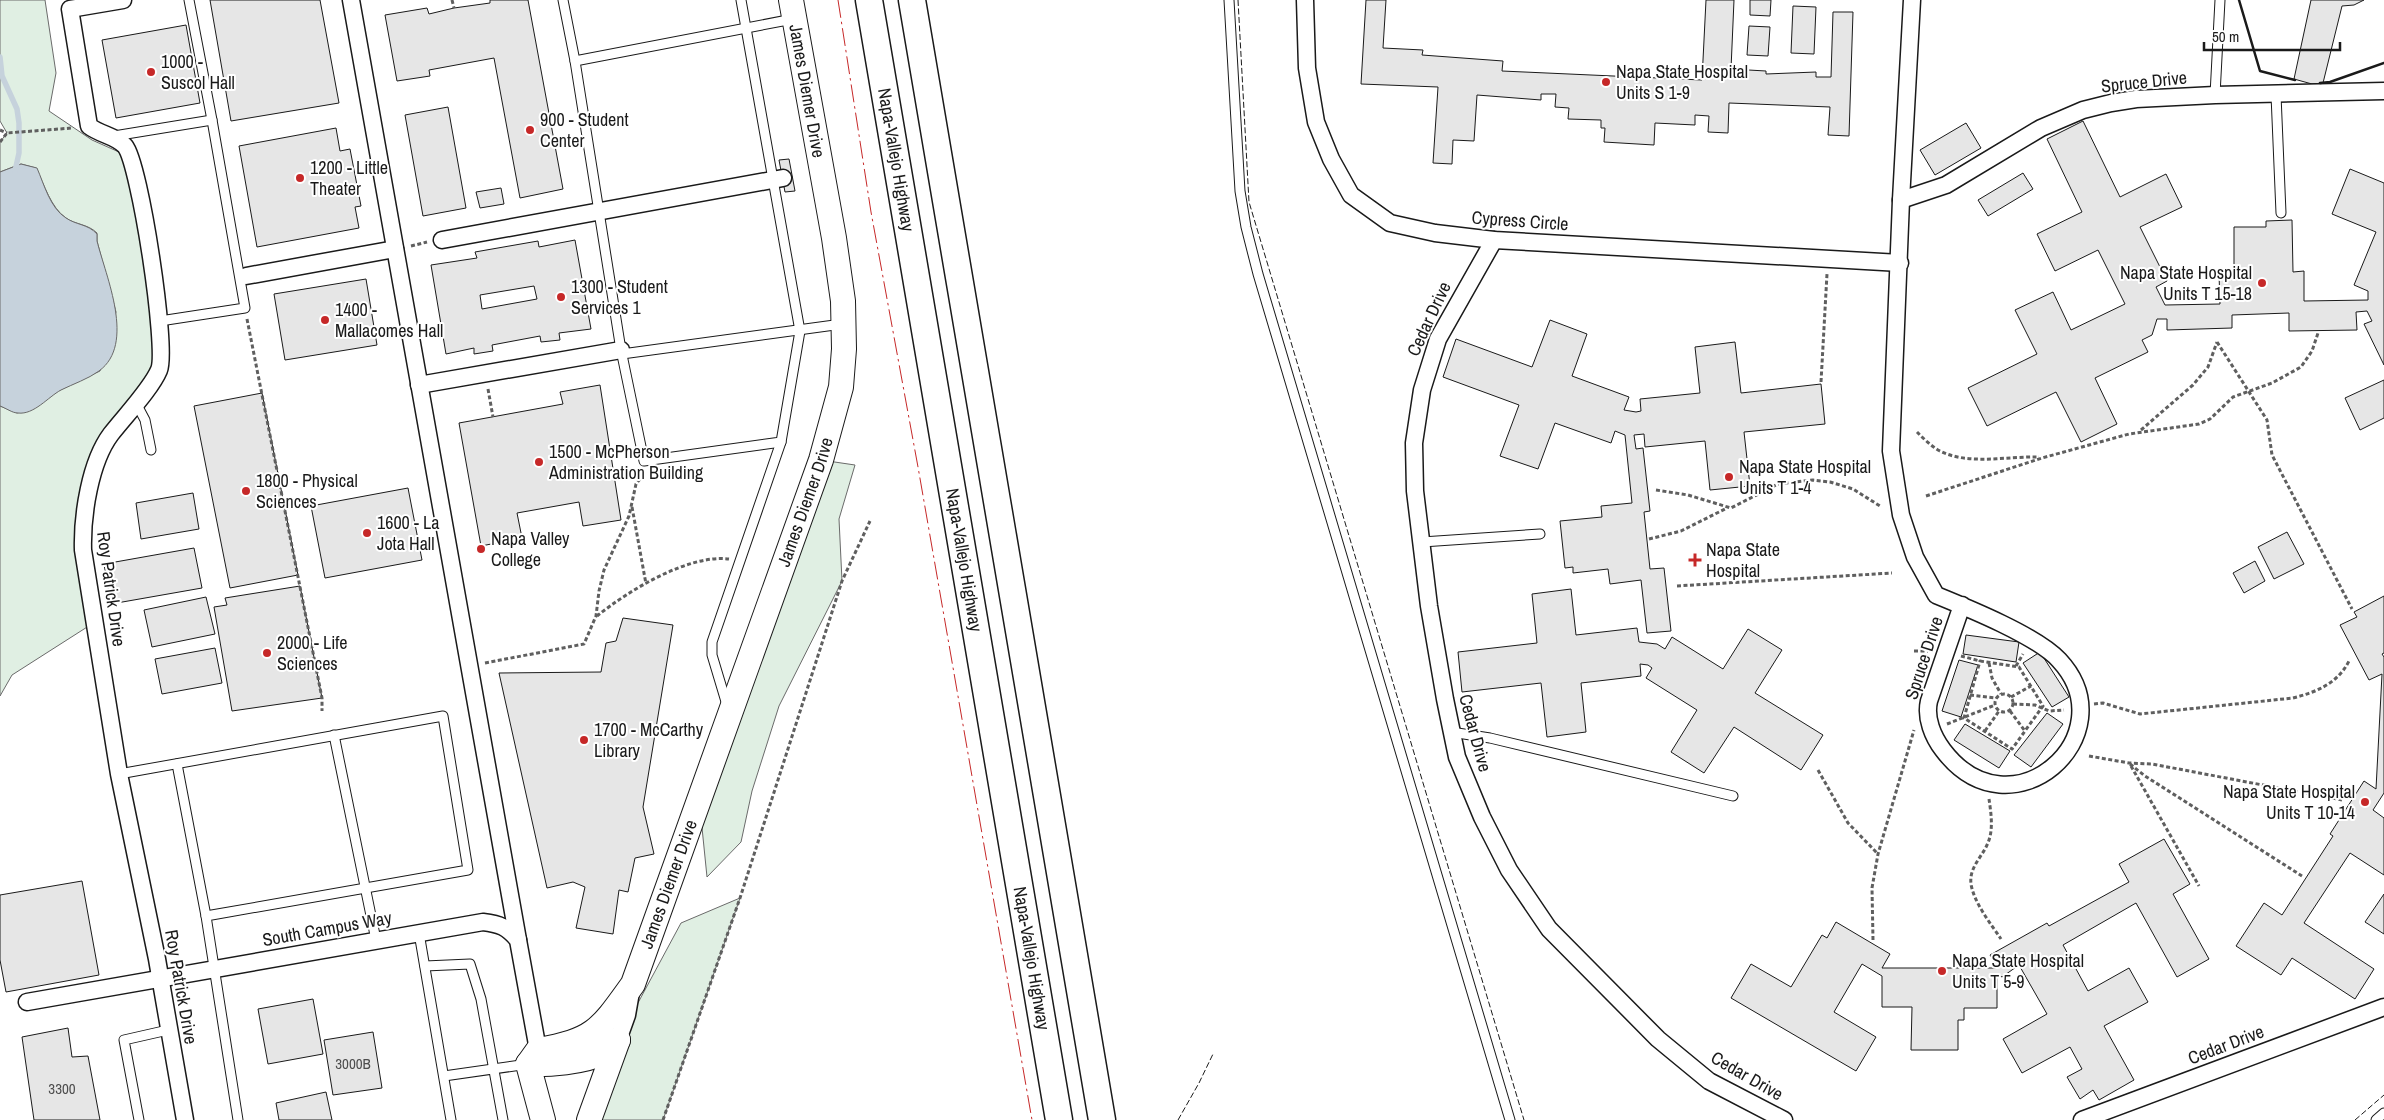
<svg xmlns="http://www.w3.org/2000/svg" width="2384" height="1120" font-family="'Archivo Narrow',sans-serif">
  <rect width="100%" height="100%" fill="#fff"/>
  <!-- green -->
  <g fill="#e0efe3" stroke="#6a6a6a">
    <path d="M0,0H45L56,73L49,111L92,140L119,152L135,176L160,369L127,415L86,502L95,622L12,675L0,696V406L17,413L33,409L58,391L100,371L116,312L97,241V233C88,224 76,225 66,218C51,208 44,184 36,168L21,164L0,172V142L7,133L0,121Z"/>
    <path d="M821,460L855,465L839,519L842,581L779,706L752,791L741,842L707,877L699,798Z"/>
    <path d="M740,898L663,1120H589L618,1040L681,923Z"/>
  </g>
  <!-- water -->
  <path fill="#c6d2dc" stroke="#6a6a6a" d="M21,164L37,168C44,184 50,208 66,218C76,225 88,224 97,234V241C106,277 136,344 99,371C88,379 73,384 61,390C48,397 34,415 18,413C12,413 6,408 0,406V172Z"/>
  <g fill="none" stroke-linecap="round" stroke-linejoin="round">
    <!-- stream -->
    <path stroke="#c6d2dc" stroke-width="5.5" d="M0,57L2,76L17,109L19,123V153L15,171"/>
  </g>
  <!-- building -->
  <g fill="#e6e6e6" stroke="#1a1a1a" fill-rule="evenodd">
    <path d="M210,0H320L339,103L231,121Z"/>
    <path d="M490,0H528L563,189L520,198L494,58L429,70L430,76L397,81L385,15L427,8L429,14L454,8L490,3Z"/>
    <path d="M1366,0H1386L1383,48L1423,50L1422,55L1503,61L1502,71L1702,80L1706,0H1734L1731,69L1766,71V74L1816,72V77H1831L1833,12H1853L1849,136L1828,135L1830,107L1729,103L1728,133L1708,132L1709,116L1695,115V125L1655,123L1654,145L1604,142L1605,128H1601V120L1568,119L1569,108L1555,107L1556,94H1541V100L1477,95L1474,141L1453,140L1452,164L1433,163L1438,87L1361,84Z"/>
    <path d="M1750,0H1771L1770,16L1750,15Z"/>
    <path d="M2311,0H2364L2354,5L2342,6L2323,83L2312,84L2294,79Z"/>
    <path d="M1793,6L1816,7L1814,54L1791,53Z"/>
    <path d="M186,25L200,103L116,118L102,40Z"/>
    <path d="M1749,26L1770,27L1768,56L1747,55Z"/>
    <path d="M448,107L466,208L423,216L405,115Z"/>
    <path d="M2083,121L2120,197L2166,174L2182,207L2140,227L2167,281L2156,287L2165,305L2220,304L2219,274L2234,273V227H2266V221L2292,220L2293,272L2304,271V301L2368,300V291L2354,285L2376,232L2332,214L2350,169L2384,183V365L2364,324L2372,321L2367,311L2356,312L2357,330L2289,331V313L2232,315V328L2167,330V319H2157L2152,335L2142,340L2148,352L2095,378L2117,424L2081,442L2056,392L1987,426L1968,388L2037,354L2015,310L2053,292L2071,330L2125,304L2098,250L2055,271L2037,234L2082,212L2047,139Z"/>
    <path d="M1966,123L1981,148L1935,175L1920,150Z"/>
    <path d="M336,128L340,151L350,149L361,206L355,207L359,228L257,247L239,146Z"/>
    <path d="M789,159L795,191L785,192L779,160Z"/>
    <path d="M2023,173L2033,189L1988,216L1978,200Z"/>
    <path d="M501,188L504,204L480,208L476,192Z"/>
    <path d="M575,240L591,329L559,333L560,340L541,342L540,336L492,345L493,351L474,354V348L446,354L431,265L477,258L475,252L538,241L539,247ZM534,286L537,299L482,309L480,295Z"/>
    <path d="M366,279L377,345L285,360L274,294Z"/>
    <path d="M1550,320L1587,334L1572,376L1629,397L1624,410L1636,412L1641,411L1640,399L1700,393L1695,347L1735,342L1741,393L1821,384L1825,424L1744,432L1750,486L1710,490L1705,441L1645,447L1644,434L1634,435L1636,449L1643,448L1650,511L1644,512L1650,569L1664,568L1671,631L1647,633L1641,580L1610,584L1608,569L1573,573V567L1565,568L1560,521L1602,517L1601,506L1632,503L1625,435L1615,431L1611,443L1555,423L1538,469L1500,456L1519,405L1443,377L1456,339L1532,367Z"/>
    <path d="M2384,380V418L2360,430L2345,398Z"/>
    <path d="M600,385L621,520L583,526L579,502L517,513L522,538L481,546L459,423L563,404L560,392Z"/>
    <path d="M262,393L298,575L230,588L194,406Z"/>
    <path d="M408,488L422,560L325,578L311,506Z"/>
    <path d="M193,493L199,529L141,539L136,503Z"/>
    <path d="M2287,532L2304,564L2274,579L2258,547Z"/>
    <path d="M194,548L202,588L111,604L104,564Z"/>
    <path d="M2255,561L2265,581L2244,593L2233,573Z"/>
    <path d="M300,586L322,698L232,711L214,607L227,605L225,598Z"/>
    <path d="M1571,589L1576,635L1637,628L1639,642L1657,644L1665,649L1672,637L1723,669L1748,629L1782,650L1755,693L1823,735L1801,770L1734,727L1704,773L1671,752L1697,710L1646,678L1652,668L1648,665L1640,664L1641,676L1581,683L1586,732L1547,737L1541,683L1462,692L1458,652L1537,643L1532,594Z"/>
    <path d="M2384,596V653L2382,654L2384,657V793L2373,810L2384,818V875L2350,853L2304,923L2374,969L2355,999L2292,958L2281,975L2236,946L2264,903L2282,915L2333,836L2330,834L2364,781L2376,789L2382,674L2369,680L2340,625L2357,617L2354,612Z"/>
    <path d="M206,597L215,634L152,647L144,610Z"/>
    <path d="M623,618L673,625L643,807L654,854L635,858L628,892L619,890L613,934L576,928L585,887L573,882L547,888L499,673L601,672L606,643L616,641Z"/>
    <path d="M1966,635L2019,642L2016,662L1963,654Z"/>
    <path d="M215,648L222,683L162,694L155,659Z"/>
    <path d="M2040,652L2069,697L2052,707L2023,663Z"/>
    <path d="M1959,660L1978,665L1961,717L1942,711Z"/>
    <path d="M2047,713L2063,724L2031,767L2014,755Z"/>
    <path d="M1965,724L2010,751L1999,768L1954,740Z"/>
    <path d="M2164,839L2190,884L2173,894L2209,959L2177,977L2136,903L2063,945L2088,991L2129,968L2148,1002L2104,1026L2134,1080L2099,1100L2093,1090L2080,1099L2067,1077L2082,1069L2070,1047L2022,1073L2003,1039L2047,1014L2019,965L2002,977L1997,974V1008H1964V1020H1958V1050H1911L1912,1007H1882V976L1862,964L1834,1012L1876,1037L1856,1071L1731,998L1751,964L1791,987L1822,935L1827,938L1836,922L1890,954L1882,968H1998L1990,955L2047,923L2049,926L2129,882L2119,864Z"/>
    <path d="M82,881L99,975L6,992L0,960V895Z"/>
    <path d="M2384,894V934L2365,922Z"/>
    <path d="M313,999L323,1054L268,1064L258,1009Z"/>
    <path d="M68,1028L72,1057L88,1056L100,1120H34L22,1037Z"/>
    <path d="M373,1032L382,1088L333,1095L324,1040Z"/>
    <path d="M326,1092L332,1120H279L276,1103Z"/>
  </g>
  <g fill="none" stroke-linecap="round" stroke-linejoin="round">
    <defs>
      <g id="lane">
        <path d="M563,0L575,61L621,350L644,461L781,442L800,331L741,0"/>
        <path d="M1229,0L1240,191L1246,227L1258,274L1510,1120"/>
        <path d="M575,61L793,19"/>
        <path d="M2215,95L2220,0"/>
        <path d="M2276,95L2281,213"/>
        <path d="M114,136L212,120"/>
        <path d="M160,321L245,308L212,120L189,0"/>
        <path d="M622,354L842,324"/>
        <path d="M136,403L145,420L151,450"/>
        <path d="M1422,542L1540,534"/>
        <path d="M727,705L712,655V642L781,442"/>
        <path d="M1451,732L1490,738L1733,796"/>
        <path d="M334,735L376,940"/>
        <path d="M177,764L206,916"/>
        <path d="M119,774L443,716L468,870L206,916L238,1120"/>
        <path d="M419,933L451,1120"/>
        <path d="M425,966L470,964L481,999L503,1120"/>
        <path d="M444,1076L528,1064"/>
        <path d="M139,1120L124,1040L168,1030"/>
        <path d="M2376,1120L2384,1113"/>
      </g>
      <g id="street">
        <path d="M123,0L70,9L89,126C101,135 116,136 125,146C140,164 168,349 159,370C151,389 125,416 111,434C90,462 82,515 83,550L119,774L157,959L185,1120"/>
        <path d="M351,0L518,940"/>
        <path d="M1305,0L1307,68L1316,122L1331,159L1351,195L1390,223L1435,233L1494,240L1900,263"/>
        <path d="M1912,0L1901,200L1891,451L1901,515L1915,557L1936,595C1968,608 2037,636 2059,660C2129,735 2011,840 1943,750C1933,737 1925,718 1929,701L1962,605"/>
        <path d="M1901,200L1946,185L2041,128L2083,110L2111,103L2136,99L2215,95L2384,91"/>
        <path d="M442,240L783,178"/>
        <path d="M1494,240L1438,339L1422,390L1414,443L1415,491L1429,606L1445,699L1457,757L1482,817L1509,870L1549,929L1658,1039L1709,1081L1784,1120"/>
        <path d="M246,276L395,249"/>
        <path d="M419,385L621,350"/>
        <path d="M27,1002L483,922C500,924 507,927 518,940L538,1050"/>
        <path d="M618,1040L627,1015L631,992"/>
        <path d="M2082,1120L2384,1007"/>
      </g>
      <g id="secondary">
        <path d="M528,1064C548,1065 584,1062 602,1053C608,1050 613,1044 618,1040"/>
        <path id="s1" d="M543,1120L528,1064L538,1050C595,1040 600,1030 633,984L821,460L841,387L844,349L843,301L834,238L791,0"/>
        <path d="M589,1120L618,1040"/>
      </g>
      <g id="primary">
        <path id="s2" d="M869,0L1059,1120"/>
        <path d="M912,0L1102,1120"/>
      </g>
    </defs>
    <!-- lane casing -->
    <use href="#lane" stroke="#1a1a1a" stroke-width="11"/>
    <!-- street casing -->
    <use href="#street" stroke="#1a1a1a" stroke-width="19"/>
    <!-- secondary casing -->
    <use href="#secondary" stroke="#1a1a1a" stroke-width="26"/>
    <!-- primary casing -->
    <use href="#primary" stroke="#1a1a1a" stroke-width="29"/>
    <!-- path -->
    <g stroke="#5f5f5f" stroke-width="3" stroke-dasharray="4 2.5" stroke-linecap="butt">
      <path d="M452,0L454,8"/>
      <path d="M0,130L7,133"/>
      <path d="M0,142L7,133L72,128"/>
      <path d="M411,246L427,242"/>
      <path d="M247,319L322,698V711"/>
      <path d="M2217,342L2267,420L2272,455L2352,609"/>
      <path d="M1821,382L1827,274"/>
      <path d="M488,389L493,417"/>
      <path d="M2141,430L2193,385L2208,367L2217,342"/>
      <path d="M1917,432C1923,438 1930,445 1938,450C1967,466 2007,456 2039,457"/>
      <path d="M1656,490L1688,495L1731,508L1778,484L1813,480L1830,482L1853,489L1880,506"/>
      <path d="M1926,496L2042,458L2129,434L2199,424L2210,419L2233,397L2272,383L2301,367L2312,351L2318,333"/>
      <path d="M632,507L646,584"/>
      <path d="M1649,539L1681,531L1727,508"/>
      <path d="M1677,586L1892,573"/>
      <path d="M597,616C628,591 688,554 729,559"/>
      <path d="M1914,651H1928"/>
      <path d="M1961,656L1980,661"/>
      <path d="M1980,661L2019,667L2043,706L2012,749L1964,718Z"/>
      <path d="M485,663L584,644L596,616L599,591L604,570L629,516L636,484L644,474"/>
      <path d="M1989,663L1992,678L2001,694"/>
      <path d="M2016,666L2023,654"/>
      <circle cx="2004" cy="703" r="9"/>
      <path d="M1970,695L1995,698"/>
      <path d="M2011,697L2031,686"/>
      <path d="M2013,704L2035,705L2049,711L2064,710"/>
      <path d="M2094,704L2103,703L2140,714L2293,698C2317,692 2338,683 2349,661"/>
      <path d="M2010,711L2025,731"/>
      <path d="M1947,724L1995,705"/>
      <path d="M1985,731L1999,711"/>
      <path d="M2089,756L2129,763L2152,764L2342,800"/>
      <path d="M2130,764L2145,776L2302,876"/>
      <path d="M2131,766L2199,886"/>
      <path d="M1818,770L1848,823L1878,854"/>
      <path d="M1989,799C1991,813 1994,831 1987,845C1981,858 1969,868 1971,884C1974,903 1991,924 2001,939"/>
      <path d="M1873,940L1872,888L1878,854L1914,730"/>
      <path d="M663,1120L740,898L842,581L870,521"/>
    </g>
    <!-- lane -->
    <use href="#lane" stroke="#fff" stroke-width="9"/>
    <!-- street -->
    <use href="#street" stroke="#fff" stroke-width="16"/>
    <!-- secondary -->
    <use href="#secondary" stroke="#fff" stroke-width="24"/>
    <!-- primary -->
    <use href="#primary" stroke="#fff" stroke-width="26"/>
    <!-- fence -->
    <g stroke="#1a1a1a" stroke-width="1" stroke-dasharray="6 2.5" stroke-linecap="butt">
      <path d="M1238,0L1249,202L1524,1120"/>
      <path d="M1178,1120L1199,1083L1213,1054"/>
      <path d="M2355,1120L2384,1095"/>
    </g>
    <!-- wall -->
    <g stroke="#1a1a1a" stroke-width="2.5">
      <path d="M2239,0L2260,71L2295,80"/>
      <path d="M2320,83L2330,82L2384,63"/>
    </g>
    <!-- power -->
    <path stroke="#c62828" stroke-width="1" stroke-dasharray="18 4 2.5 4" stroke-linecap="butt" d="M838,0L871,212L918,467L1032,1120"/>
  </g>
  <!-- markers -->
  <g fill="#c62828" stroke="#fff" stroke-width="2">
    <circle cx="151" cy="72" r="5"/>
    <circle cx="1606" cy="82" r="5"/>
    <circle cx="530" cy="130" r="5"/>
    <circle cx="300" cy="178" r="5"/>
    <circle cx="2262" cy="283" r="5"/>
    <circle cx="561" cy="297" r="5"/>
    <circle cx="325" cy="320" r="5"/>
    <circle cx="539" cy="462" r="5"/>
    <circle cx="1729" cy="477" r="5"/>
    <circle cx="246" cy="491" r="5"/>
    <circle cx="367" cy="533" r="5"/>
    <circle cx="481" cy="549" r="5"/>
    <path d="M1692.5 552.5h5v5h5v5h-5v5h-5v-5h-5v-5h5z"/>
    <circle cx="267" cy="653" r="5"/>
    <circle cx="584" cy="740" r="5"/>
    <circle cx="2365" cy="802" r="5"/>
    <circle cx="1942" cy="971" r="5"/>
  </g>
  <g text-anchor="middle" stroke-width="4" stroke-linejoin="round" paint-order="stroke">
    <!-- number labels -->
    <g font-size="15" fill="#4d4d4d">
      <text x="353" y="1069">3000B</text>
      <text x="62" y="1094">3300</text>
    </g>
    <!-- poi labels -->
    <g font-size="18" fill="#1a1a1a" stroke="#fff" text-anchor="start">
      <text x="161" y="68">1000 -<tspan x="161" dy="21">Suscol Hall</tspan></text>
      <text x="1616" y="78">Napa State Hospital<tspan x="1616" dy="21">Units S 1-9</tspan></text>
      <text x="540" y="126">900 - Student<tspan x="540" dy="21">Center</tspan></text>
      <text x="310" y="174">1200 - Little<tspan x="310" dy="21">Theater</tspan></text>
      <text x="2252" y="279" text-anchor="end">Napa State Hospital<tspan x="2252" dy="21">Units T 15-18</tspan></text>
      <text x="571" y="293">1300 - Student<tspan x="571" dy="21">Services 1</tspan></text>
      <text x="335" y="316">1400 -<tspan x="335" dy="21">Mallacomes Hall</tspan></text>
      <text x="549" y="458">1500 - McPherson<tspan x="549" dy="21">Administration Building</tspan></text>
      <text x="1739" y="473">Napa State Hospital<tspan x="1739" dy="21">Units T 1-4</tspan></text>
      <text x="256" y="487">1800 - Physical<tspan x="256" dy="21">Sciences</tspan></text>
      <text x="377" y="529">1600 - La<tspan x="377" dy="21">Jota Hall</tspan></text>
      <text x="491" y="545">Napa Valley<tspan x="491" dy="21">College</tspan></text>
      <text x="1706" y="556">Napa State<tspan x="1706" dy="21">Hospital</tspan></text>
      <text x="277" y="649">2000 - Life<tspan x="277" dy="21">Sciences</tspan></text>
      <text x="594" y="736">1700 - McCarthy<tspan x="594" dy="21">Library</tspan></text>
      <text x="2355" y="798" text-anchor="end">Napa State Hospital<tspan x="2355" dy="21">Units T 10-14</tspan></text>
      <text x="1952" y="967">Napa State Hospital<tspan x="1952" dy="21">Units T 5-9</tspan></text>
    </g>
    <!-- street labels -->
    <g font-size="18" fill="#1a1a1a" stroke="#fff">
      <text transform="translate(2144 82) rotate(-6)" y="6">Spruce Drive</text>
      <text transform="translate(807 91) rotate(80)" y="6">James Diemer Drive</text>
      <text dy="6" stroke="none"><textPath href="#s2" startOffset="162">Napa-Vallejo Highway</textPath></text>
      <text transform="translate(1520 221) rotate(4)" y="6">Cypress Circle</text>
      <text transform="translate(1429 319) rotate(-65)" y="6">Cedar Drive</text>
      <text dy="6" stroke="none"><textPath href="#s1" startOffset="708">James Diemer Drive</textPath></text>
      <text dy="6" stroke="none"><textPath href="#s2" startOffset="568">Napa-Vallejo Highway</textPath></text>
      <text transform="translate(111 589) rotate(82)" y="6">Roy Patrick Drive</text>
      <text transform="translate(1924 658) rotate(-72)" y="6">Spruce Drive</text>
      <text transform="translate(1475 733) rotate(75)" y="6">Cedar Drive</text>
      <text dy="6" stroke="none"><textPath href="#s1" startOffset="302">James Diemer Drive</textPath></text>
      <text transform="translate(327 929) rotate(-10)" y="6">South Campus Way</text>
      <text dy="6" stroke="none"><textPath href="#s2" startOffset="972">Napa-Vallejo Highway</textPath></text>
      <text transform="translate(181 987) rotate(80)" y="6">Roy Patrick Drive</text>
      <text transform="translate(2226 1045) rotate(-21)" y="6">Cedar Drive</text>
      <text transform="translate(1747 1076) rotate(30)" y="6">Cedar Drive</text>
    </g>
  </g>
  <!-- scale -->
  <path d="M2204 42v8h136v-8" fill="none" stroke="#1a1a1a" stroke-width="2.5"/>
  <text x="2212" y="42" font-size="15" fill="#1a1a1a" stroke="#ffffff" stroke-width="4" paint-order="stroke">50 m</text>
</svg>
